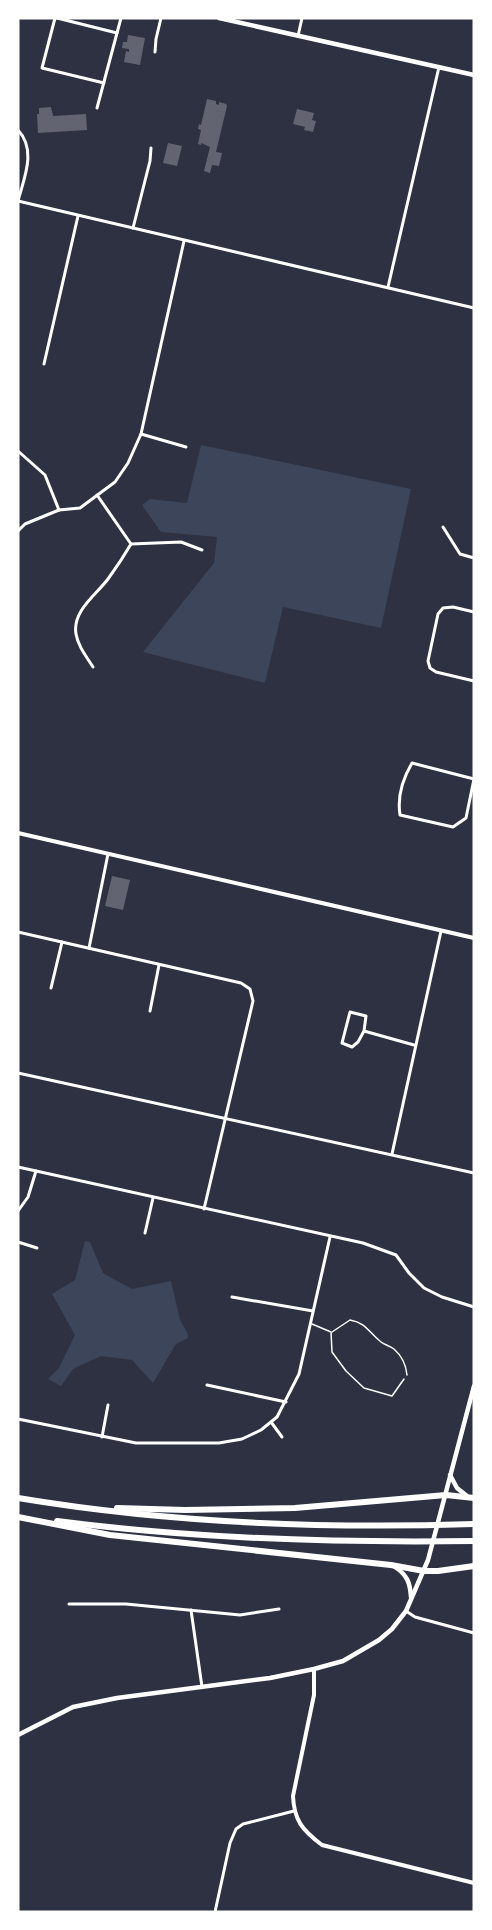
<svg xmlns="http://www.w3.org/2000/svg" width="492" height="1930" font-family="Mulish,sans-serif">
  <rect width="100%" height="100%" fill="#2d3142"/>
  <!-- green -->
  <g fill="#3c4559">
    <path d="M201,445L411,489L381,628L283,607L265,683L143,652L214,563L217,537L161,532L142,505L150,499L187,503Z"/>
    <path d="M85,1241L90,1242L103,1273L132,1289L171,1281L180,1320L188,1334V1338L176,1344L153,1383L132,1360L101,1356L73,1369L61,1386L48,1379L59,1368L75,1335L52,1294L75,1280Z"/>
  </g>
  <!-- building -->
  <g fill="#626471">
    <path d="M128,35L145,38L140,65L124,62L126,51L129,52V49L122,48L123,42H127Z"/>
    <path d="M207,99L216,101V104L219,105V102L226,104L227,106L216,152L222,153L219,166L212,165L210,173L204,171L210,147L201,143V145L198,144L201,130L198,129L199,124L201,125Z"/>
    <path d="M51,107L53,116L86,114L87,130L38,133L37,114H39V108Z"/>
    <path d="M297,109L314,113L312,120L316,121L313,132L304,130L305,127L293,124Z"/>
    <path d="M168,143L182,146L177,166L163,163Z"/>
    <path d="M112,876L130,880L123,910L105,906Z"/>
  </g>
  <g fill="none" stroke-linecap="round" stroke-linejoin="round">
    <!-- service -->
    <g stroke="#fff" stroke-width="1.5">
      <path d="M312,1324L331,1332L332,1352L346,1371L364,1388L392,1396L404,1379"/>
      <path d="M332,1332L350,1320C367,1323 368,1332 381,1342C385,1345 390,1346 394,1349C402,1356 406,1365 407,1375"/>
    </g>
    <!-- minor -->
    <g stroke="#fff" stroke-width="3">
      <path d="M55,18L42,68L104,83"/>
      <path d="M57,18L117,33"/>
      <path d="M298,36L302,18"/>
      <path d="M155,52L156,39L161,18"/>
      <path d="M97,108L121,18"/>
      <path d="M18,130C37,150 24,178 18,201"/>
      <path d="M18,201L474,308"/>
      <path d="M133,228L150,161L151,148"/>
      <path d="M388,287L439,67"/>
      <path d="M44,364L78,216"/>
      <path d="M141,434L186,447"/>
      <path d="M18,451L45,475L59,510"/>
      <path d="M443,527L460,554L474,558"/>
      <path d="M18,531L25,524L59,510L80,508L115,482L128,463L141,434L184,241"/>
      <path d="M131,544L181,542L202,550"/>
      <path d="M474,612L453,607L443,608L438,614L428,661L430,668L436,672L474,681"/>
      <path d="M93,667C86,656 78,646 76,634C72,611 96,595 108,579C116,568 124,556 131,544L97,495"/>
      <path d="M412,763L474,779L466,818L453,827L400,815C397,796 402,780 412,763Z"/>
      <path d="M18,932L241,983L250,989L253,1001L204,1209"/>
      <path d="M89,948L108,854"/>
      <path d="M51,988L62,942"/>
      <path d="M150,1011L159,965"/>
      <path d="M364,1031L366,1016L350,1012L342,1043L352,1047L358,1042L364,1031L414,1045"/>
      <path d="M18,1073L474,1173"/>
      <path d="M392,1154L441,931"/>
      <path d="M18,1167L363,1243L396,1255L409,1273L424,1288L442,1297L474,1307"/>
      <path d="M18,1211L28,1197L36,1171"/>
      <path d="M145,1233L153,1198"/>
      <path d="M18,1242L37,1248"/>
      <path d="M232,1297L313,1311"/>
      <path d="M207,1385L286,1402"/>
      <path d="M18,1419L136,1443H219L242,1439L261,1430L277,1417L299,1374L330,1237"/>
      <path d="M271,1422L282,1437"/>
      <path d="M102,1437L108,1405"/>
      <path d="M69,1604H126L240,1615L279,1609"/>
      <path d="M191,1610L202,1687"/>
      <path d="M406,1611L415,1617L474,1633"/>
      <path d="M215,1912L230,1843L236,1829L243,1824L294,1811"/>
    </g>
    <!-- tertiary -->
    <g stroke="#fff" stroke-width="4">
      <path d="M18,833L474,938"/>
      <path d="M314,1669V1695L293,1796C294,1820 302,1830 322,1845L474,1883"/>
    </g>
    <!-- secondary -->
    <g stroke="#fff" stroke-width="4.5">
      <path d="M219,18L474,75"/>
      <path d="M450,1475L457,1488L467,1496"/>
      <path d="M395,1567C407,1575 410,1582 411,1597"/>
      <path d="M18,1735L73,1707L117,1698L270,1678L314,1669L343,1661L379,1640L392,1629L406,1611L428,1560L474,1386"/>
    </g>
    <!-- motorway -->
    <g stroke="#fff" stroke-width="6">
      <path d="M18,1498C168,1523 322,1529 474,1524"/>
      <path d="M117,1508L185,1510L295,1508L446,1495L474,1498"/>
      <path d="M18,1517L110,1535L391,1565L424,1571H438L474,1566"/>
      <path d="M57,1521C195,1539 335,1543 474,1541"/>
    </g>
  </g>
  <!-- border -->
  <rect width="492" height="1930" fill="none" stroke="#ffffff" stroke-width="39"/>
</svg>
